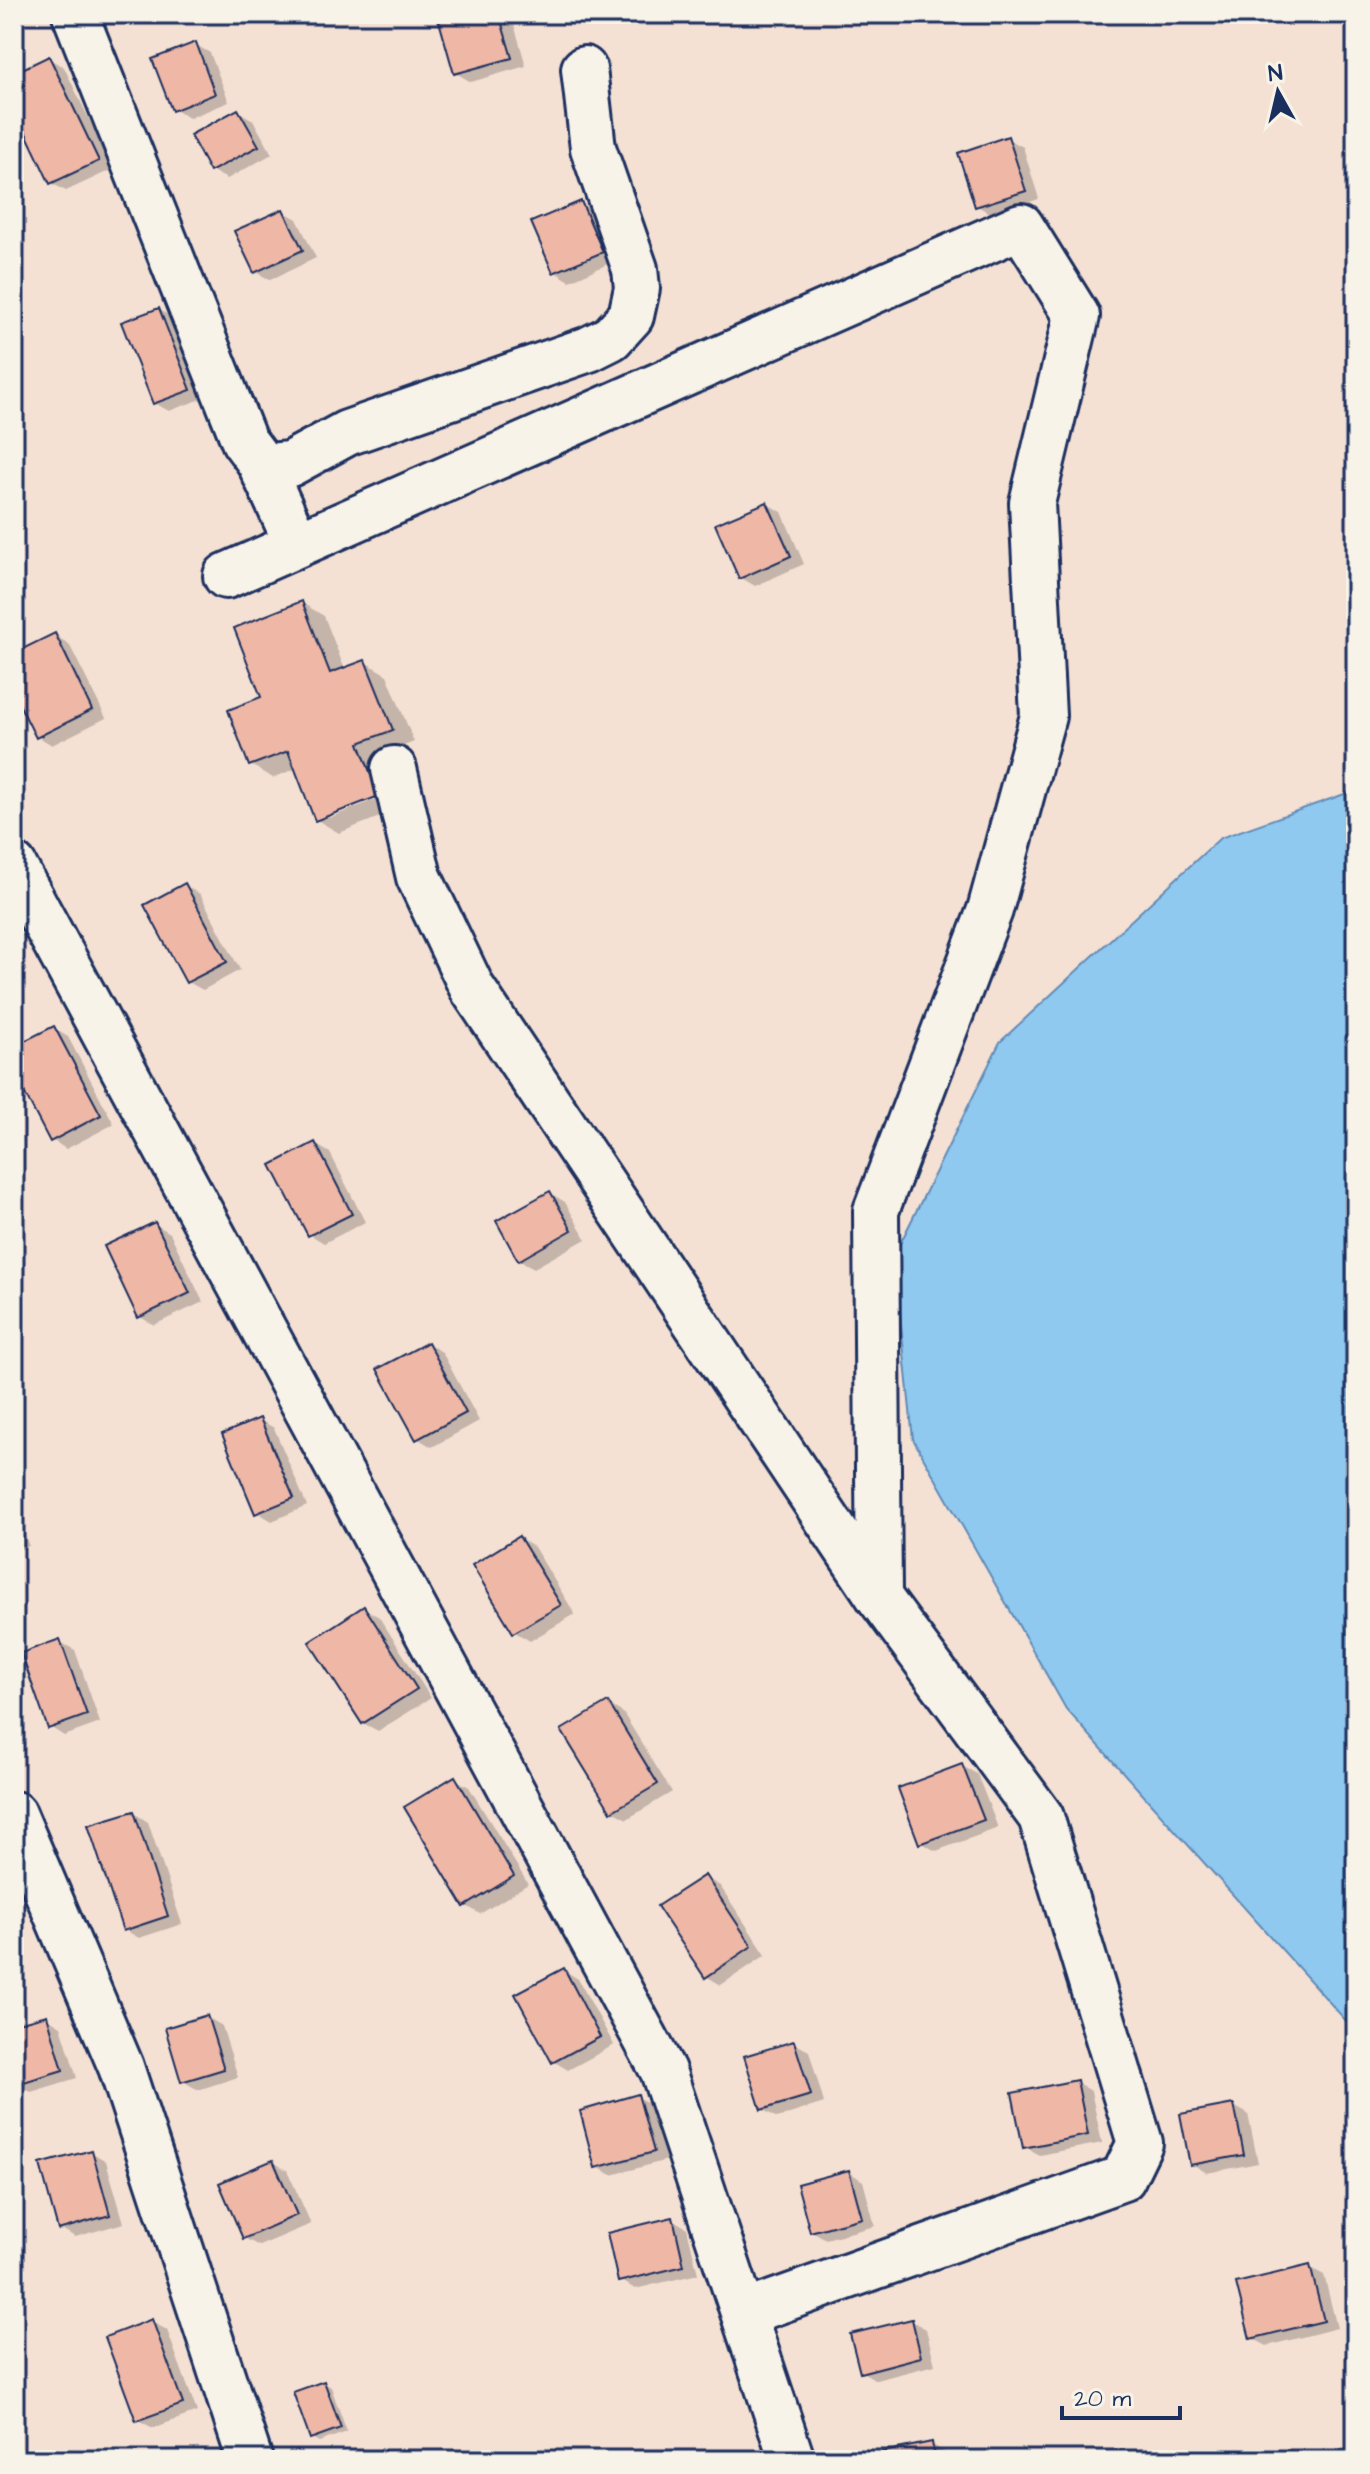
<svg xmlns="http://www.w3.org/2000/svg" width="1370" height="2474" font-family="'Architects Daughter',sans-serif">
  <rect width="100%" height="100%" fill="#f5e1d4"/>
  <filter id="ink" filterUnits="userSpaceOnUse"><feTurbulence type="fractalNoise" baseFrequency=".0125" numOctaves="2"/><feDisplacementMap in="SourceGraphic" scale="16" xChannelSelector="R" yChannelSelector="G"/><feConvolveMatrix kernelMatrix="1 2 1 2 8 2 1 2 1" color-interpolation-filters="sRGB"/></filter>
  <g filter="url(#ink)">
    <!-- water -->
    <path fill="#90c9f0" stroke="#618bb6" stroke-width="2" d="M1356,790V2032L1066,1709L913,1439L894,1256L1000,1042L1220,838Z"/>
    <!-- shadow -->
    <g fill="#0003" fill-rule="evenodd">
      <path d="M439,14H511L526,66L471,82L456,73Z"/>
      <path d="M196,45L210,53L229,102L189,118L174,109Z"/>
      <path d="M49,59L64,67L113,169L66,191L51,183L14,103V76Z"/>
      <path d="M238,111L253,120L272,154L227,179L212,171Z"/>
      <path d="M1008,139L1023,147L1039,199L992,214L977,206Z"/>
      <path d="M580,203L595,211L617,260L570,281L555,272Z"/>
      <path d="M283,211L297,219L316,258L270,280L256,272Z"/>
      <path d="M159,310L174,318L204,398L169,411L154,403Z"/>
      <path d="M767,504L782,512L804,564L755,586L740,577Z"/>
      <path d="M302,603L324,616L345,670L365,662L387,675L414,742L380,755L400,809L339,833L317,820L297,768L273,778L251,765L264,698ZM388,791L389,794L329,818V814Z"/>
      <path d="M54,635L69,644L106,718L52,745L37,736L14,689V655Z"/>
      <path d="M185,886L200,894L240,970L203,990L188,982Z"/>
      <path d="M53,1028L68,1037L114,1124L66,1149L52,1140L14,1068V1048Z"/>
      <path d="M315,1144L330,1153L365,1222L324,1243L309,1234Z"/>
      <path d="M550,1193L565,1202L586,1239L534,1268L519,1260Z"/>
      <path d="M155,1224L170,1233L203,1302L154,1325L140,1317Z"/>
      <path d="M428,1344L442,1352L479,1421L432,1447L417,1438Z"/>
      <path d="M260,1420L274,1428L307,1506L272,1521L257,1512Z"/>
      <path d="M14,1508L29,1546L14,1552Z"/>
      <path d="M520,1539L534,1547L575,1614L530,1641L515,1632L475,1566Z"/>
      <path d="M364,1608L379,1617L431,1698L378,1731L363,1723Z"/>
      <path d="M60,1642L75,1650L100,1723L64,1736L50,1727Z"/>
      <path d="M608,1704L623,1713L672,1792L627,1819L612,1811Z"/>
      <path d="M962,1766L977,1774L998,1828L936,1851L921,1843Z"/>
      <path d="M455,1779L469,1787L528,1884L480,1914L465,1905Z"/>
      <path d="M134,1813L148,1822L182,1924L139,1938L125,1930Z"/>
      <path d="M705,1877L720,1886L766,1955L721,1985L706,1976Z"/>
      <path d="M564,1970L578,1979L614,2045L568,2070L553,2061Z"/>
      <path d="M46,2017L61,2026L77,2078L31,2092L16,2083L14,2076V2026Z"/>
      <path d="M207,2017L222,2026L238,2077L198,2090L183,2081Z"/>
      <path d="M794,2043L809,2051L824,2103L777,2118L762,2109Z"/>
      <path d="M1076,2082L1091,2091L1102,2143L1040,2155L1025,2147Z"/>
      <path d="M637,2097L652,2105L667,2160L612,2175L597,2167Z"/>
      <path d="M1234,2106L1248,2114L1258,2163L1207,2173L1192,2164Z"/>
      <path d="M91,2152L106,2161L124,2223L75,2237L60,2228Z"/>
      <path d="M273,2162L287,2170L311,2224L259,2246L244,2238Z"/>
      <path d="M849,2172L863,2181L875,2226L826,2239L812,2231Z"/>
      <path d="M672,2219L687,2228L698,2274L635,2289L620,2280Z"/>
      <path d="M1309,2267L1324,2275L1337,2328L1267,2346L1252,2338Z"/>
      <path d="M912,2321L926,2329L935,2365L876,2380L861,2371Z"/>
      <path d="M152,2322L167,2330L197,2412L153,2428L138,2420Z"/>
      <path d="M324,2383L331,2387L347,2432L319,2442L312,2438Z"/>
      <path d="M931,2444L946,2453L948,2460H871Z"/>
    </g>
    <!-- building -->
    <g fill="#efb7a6" stroke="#1b2f5e" stroke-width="2">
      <path d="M437,14H499L512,58L454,74Z"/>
      <path d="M196,42L215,94L172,111L152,59Z"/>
      <path d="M49,56L99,161L50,184L14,108V73Z"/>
      <path d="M238,109L259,146L210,172L190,135Z"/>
      <path d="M1008,136L1026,191L975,207L958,153Z"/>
      <path d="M581,201L603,252L553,273L531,222Z"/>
      <path d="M283,209L303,250L254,273L234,231Z"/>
      <path d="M159,308L191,390L153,404L121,322Z"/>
      <path d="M767,502L791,556L739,579L715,524Z"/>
      <path d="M302,601L330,673L365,660L393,730L359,743L379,796L315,821L288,751L249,766L228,710L261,697L234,628Z"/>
      <path d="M55,633L92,710L36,738L14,694V653Z"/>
      <path d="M185,883L227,962L186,983L144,905Z"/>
      <path d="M54,1026L101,1115L50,1142L14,1073V1046Z"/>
      <path d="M315,1142L352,1214L308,1236L271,1165Z"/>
      <path d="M550,1191L572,1230L518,1261L496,1221Z"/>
      <path d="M155,1222L190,1293L138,1318L104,1246Z"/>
      <path d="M428,1342L466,1413L416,1440L377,1369Z"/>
      <path d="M260,1418L294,1498L255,1514L222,1434Z"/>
      <path d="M519,1536L561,1605L513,1633L472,1565Z"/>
      <path d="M364,1606L417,1689L362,1724L309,1642Z"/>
      <path d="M60,1639L87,1715L48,1729L21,1653Z"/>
      <path d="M608,1702L658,1784L611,1812L561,1730Z"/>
      <path d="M962,1764L984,1820L919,1844L898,1788Z"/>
      <path d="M455,1776L514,1876L464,1907L404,1807Z"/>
      <path d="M134,1811L168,1916L123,1931L88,1825Z"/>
      <path d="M705,1875L752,1946L705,1978L657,1906Z"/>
      <path d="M564,1968L600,2037L552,2063L515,1994Z"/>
      <path d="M47,2015L63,2070L14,2085V2024Z"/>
      <path d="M207,2015L224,2069L181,2082L165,2028Z"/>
      <path d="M794,2041L811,2095L761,2110L744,2056Z"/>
      <path d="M1077,2080L1088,2135L1023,2148L1012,2093Z"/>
      <path d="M638,2094L654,2152L595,2168L580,2111Z"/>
      <path d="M1234,2104L1244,2155L1190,2165L1180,2114Z"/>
      <path d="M92,2150L110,2215L58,2230L40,2164Z"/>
      <path d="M273,2160L297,2215L243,2239L219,2183Z"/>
      <path d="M849,2170L862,2218L810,2232L797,2184Z"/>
      <path d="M673,2217L684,2266L618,2282L607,2233Z"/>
      <path d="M1310,2265L1324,2321L1250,2339L1236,2283Z"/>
      <path d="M152,2319L183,2404L136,2421L105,2337Z"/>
      <path d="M912,2319L921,2357L860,2373L850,2334Z"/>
      <path d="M324,2381L341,2428L310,2439L293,2392Z"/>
      <path d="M932,2442L935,2460H869L868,2455Z"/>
      <path d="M738,2452L740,2460H703Z"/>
      <path d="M1356,2453V2460H1332Z"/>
    </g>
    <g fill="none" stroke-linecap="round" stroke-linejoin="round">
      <defs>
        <g id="minor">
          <path d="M75,14L244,441L259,461L270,466L290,464L347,433L589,349L611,338L631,316L637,288L635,269L593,148L584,69"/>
          <path d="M259,461L297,544"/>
          <path d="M226,576L1021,226L1077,316L1032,503L1043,716L990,910L876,1211L879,1597"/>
          <path d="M394,769L419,877L472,988L879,1597L1041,1817L1140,2143L1123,2178L745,2313"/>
          <path d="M14,866L663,2071L792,2460"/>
          <path d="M14,1814L121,2067L250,2460"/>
        </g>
      </defs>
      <!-- minor casing -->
      <use href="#minor" stroke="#1b2f5e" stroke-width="50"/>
      <!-- minor -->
      <use href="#minor" stroke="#f7f3e8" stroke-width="44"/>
    </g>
  </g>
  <!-- margin -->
  <rect width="1370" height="2474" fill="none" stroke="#f7f3e8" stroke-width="48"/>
  <rect x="24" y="24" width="1322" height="2426" fill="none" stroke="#1b2f5e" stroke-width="3" filter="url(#ink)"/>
  <!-- north arrow -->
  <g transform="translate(1278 92) rotate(352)" stroke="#f7f3e8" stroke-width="6" paint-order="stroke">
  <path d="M0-6L14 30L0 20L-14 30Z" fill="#1b2f5e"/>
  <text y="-12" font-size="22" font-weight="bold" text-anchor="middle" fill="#1b2f5e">N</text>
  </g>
  <!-- scale -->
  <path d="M1062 2406v12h118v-12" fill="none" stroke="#1b2f5e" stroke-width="4"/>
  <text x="1074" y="2406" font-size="24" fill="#1b2f5e" stroke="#f7f3e8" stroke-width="6" paint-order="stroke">20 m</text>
</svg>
